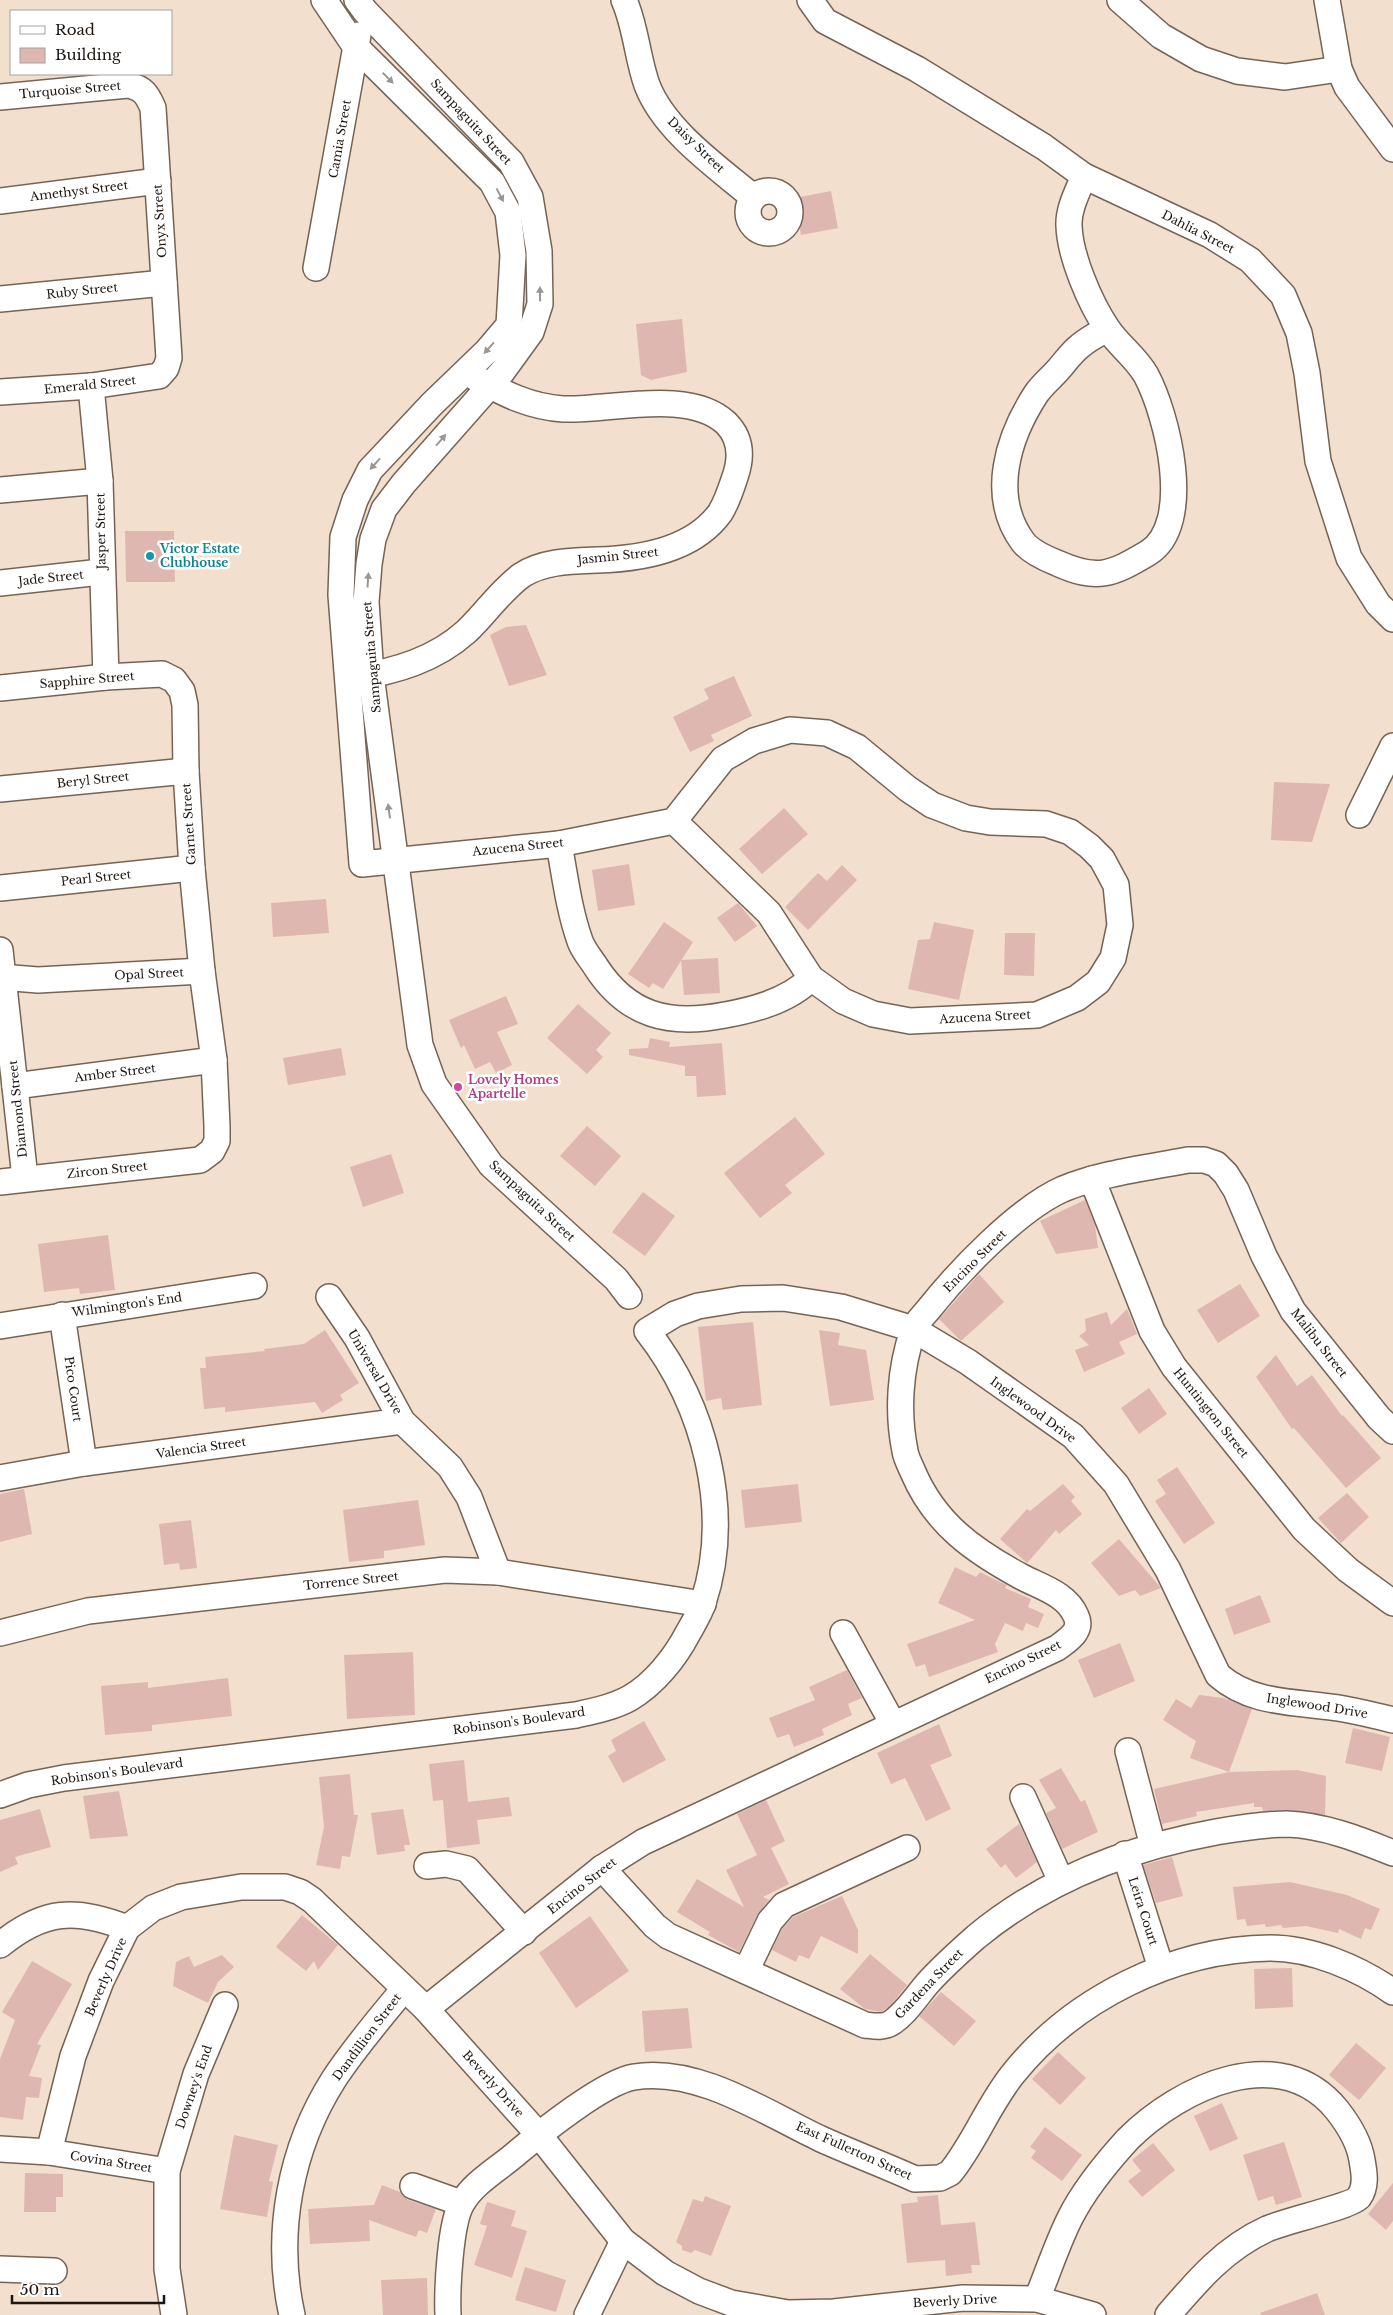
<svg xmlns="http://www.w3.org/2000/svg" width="1393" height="2315" font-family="'Libre Baskerville',serif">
  <rect width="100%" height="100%" fill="#f3dfce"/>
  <!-- building -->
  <g fill="#dfb7b1">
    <path d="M831,191L838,228L801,235L795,198Z"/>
    <path d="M682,319L687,372L651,380L641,375L636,324Z"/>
    <path d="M125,531H174L175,582H126Z"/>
    <path d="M526,625L547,675L509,686L490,635L506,627Z"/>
    <path d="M734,676L752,716L711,735L714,741L690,752L673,717L709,699L704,689Z"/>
    <path d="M1274,782L1330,784L1312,842L1271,840Z"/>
    <path d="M784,808L808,834L762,874L739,849Z"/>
    <path d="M629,864L635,905L598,911L592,870Z"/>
    <path d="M842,865L857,880L808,930L785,907L818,873L827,881Z"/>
    <path d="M326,899L329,933L273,937L271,903Z"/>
    <path d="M738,903L757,926L735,942L717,918Z"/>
    <path d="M664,922L693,942L663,989L653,983L649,988L628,974Z"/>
    <path d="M934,922L974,930L959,1000L908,989L918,940L930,939Z"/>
    <path d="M1005,933H1035L1034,976L1004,975Z"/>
    <path d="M718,958L720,993L684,995L681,960Z"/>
    <path d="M506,996L518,1024L497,1032L512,1065L496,1073L490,1062L475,1069L464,1045L461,1048L449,1020Z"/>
    <path d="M578,1004L611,1033L596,1050L603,1057L587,1074L547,1038Z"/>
    <path d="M650,1038L670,1042L669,1047L722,1043L726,1095L697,1097L696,1076H685V1066L629,1055V1049L648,1048Z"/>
    <path d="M341,1048L346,1075L288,1085L283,1058Z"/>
    <path d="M795,1117L825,1154L785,1185L792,1193L760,1218L724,1173Z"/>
    <path d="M587,1126L621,1156L595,1186L560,1156Z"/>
    <path d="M391,1154L404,1193L363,1207L350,1167Z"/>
    <path d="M643,1192L675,1216L645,1256L612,1232Z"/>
    <path d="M1085,1200L1095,1225L1098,1248L1056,1254L1040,1221Z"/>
    <path d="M108,1235L115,1290L80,1294L79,1288L44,1292L38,1244Z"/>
    <path d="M979,1274L1004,1302L961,1341L939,1319Z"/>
    <path d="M1240,1284L1260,1316L1218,1343L1197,1310Z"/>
    <path d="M1127,1309L1137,1334L1119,1342L1125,1354L1084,1372L1075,1350L1089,1345L1079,1336L1086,1331L1085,1319L1107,1312L1111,1325Z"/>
    <path d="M753,1322L762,1405L723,1410L721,1398L706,1401L698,1327Z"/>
    <path d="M325,1330L359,1383L340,1395L343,1400L322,1413L315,1402L225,1412V1407L204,1409L200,1368H206L205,1357L265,1351L264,1349L304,1344Z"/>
    <path d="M819,1330L840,1333L838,1345L866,1350L874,1400L830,1406Z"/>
    <path d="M1276,1355L1297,1386L1312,1375L1342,1416L1343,1415L1381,1458L1346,1488L1294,1428L1292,1429L1256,1377Z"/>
    <path d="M1149,1388L1167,1414L1139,1434L1121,1408Z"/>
    <path d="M1177,1467L1215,1523L1184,1544L1155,1501L1166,1494L1157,1480Z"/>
    <path d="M798,1484L802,1522L745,1528L741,1490Z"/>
    <path d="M1063,1484L1075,1497L1071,1501L1082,1514L1059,1534L1056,1530L1027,1563L1000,1539L1027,1509L1030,1511Z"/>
    <path d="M24,1489L32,1534L0,1542V1494Z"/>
    <path d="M1347,1493L1369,1517L1341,1543L1318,1518Z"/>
    <path d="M418,1500L425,1545L384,1551V1558L349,1562L343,1510Z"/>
    <path d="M191,1520L197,1568L180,1570L179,1563L164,1565L159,1524Z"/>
    <path d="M1119,1539L1161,1588L1140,1596L1135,1590L1119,1596L1091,1563Z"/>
    <path d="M955,1567L976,1577L980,1572L1004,1584L1007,1585L1005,1588L1031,1599L1028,1607L1044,1614L1038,1628L1026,1623L1023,1631L1005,1623L995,1644L998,1652L929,1677L925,1664L916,1667L907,1644L975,1620L938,1603Z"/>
    <path d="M1260,1595L1271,1622L1234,1635L1225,1609Z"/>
    <path d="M1120,1643L1135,1681L1094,1698L1078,1660Z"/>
    <path d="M413,1652L415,1715L347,1719L344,1655Z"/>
    <path d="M847,1670L862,1698L848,1704L852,1715L822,1729L824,1735L794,1747L789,1734L777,1738L769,1718L815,1700L809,1687Z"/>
    <path d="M228,1678L232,1716L152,1725V1731L105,1735L101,1686L148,1682V1688Z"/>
    <path d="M1199,1695L1223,1698L1252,1709L1229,1772L1297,1770L1326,1776L1325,1815L1288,1810L1263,1811L1262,1807H1254V1803L1196,1812L1197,1816L1162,1824L1154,1789L1229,1772L1190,1758L1196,1741L1163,1720L1176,1699L1191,1708Z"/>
    <path d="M644,1721L666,1760L623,1783L608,1756L616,1751L611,1740Z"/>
    <path d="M939,1724L952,1756L930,1765L951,1809L926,1821L905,1778L891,1784L877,1753Z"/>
    <path d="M1353,1728L1390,1737L1382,1771L1345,1763Z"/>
    <path d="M464,1760L468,1802L509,1797L512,1816L477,1820L480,1844L447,1848L443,1800L433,1801L429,1764Z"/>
    <path d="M1061,1768L1081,1802L1085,1800L1098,1832L1062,1849L1046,1813L1056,1808L1039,1780Z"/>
    <path d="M350,1774L354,1815H358L350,1857L342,1856L340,1869L316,1865L324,1827L319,1777Z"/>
    <path d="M119,1791L128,1836L90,1839L83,1796Z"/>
    <path d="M766,1800L785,1841L771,1848L789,1884L763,1897L769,1900L757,1915L739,1952L708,1935L710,1932L677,1912L697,1879L744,1907L726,1870L757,1855L737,1814Z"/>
    <path d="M40,1809L51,1847L15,1857L18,1864L0,1872V1820Z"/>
    <path d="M403,1809L410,1845H404L405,1851L377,1855L371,1813Z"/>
    <path d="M1019,1824L1037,1862L1016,1878L1005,1864L1001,1868L986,1849Z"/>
    <path d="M1172,1857L1183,1896L1156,1903L1143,1865Z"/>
    <path d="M1290,1882L1347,1895L1380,1909L1371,1930L1365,1928L1361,1939L1339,1929L1338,1933L1306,1926L1283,1928L1281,1925L1266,1927L1265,1924L1247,1926L1245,1919L1237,1920L1233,1887Z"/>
    <path d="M842,1896L858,1930V1954L821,1936L809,1959L799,1955L796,1962L772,1950L782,1929L793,1917Z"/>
    <path d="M302,1915L338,1945L318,1970L314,1961L306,1971L276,1947Z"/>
    <path d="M590,1916L629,1971L576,2008L539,1953Z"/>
    <path d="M870,1954L907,1985L891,2005L881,2012L865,2009L840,1989Z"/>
    <path d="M222,1955L234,1967L218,1982L208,2003L173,1986L176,1962L189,1956L194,1967Z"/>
    <path d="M32,1961L72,1984L37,2044L41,2045L29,2076L42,2078L39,2098L26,2097L23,2120L0,2117V2059L15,2020L2,2012Z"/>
    <path d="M1292,1968L1293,2007L1255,2009L1254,1969Z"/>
    <path d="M941,1992L976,2021L954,2046L919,2016Z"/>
    <path d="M688,2008L692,2048L645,2052L642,2011Z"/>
    <path d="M1356,2043L1386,2068L1359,2100L1329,2075Z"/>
    <path d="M1058,2052L1086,2078L1060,2105L1032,2079Z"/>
    <path d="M1222,2103L1238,2139L1210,2151L1194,2116Z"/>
    <path d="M1045,2127L1082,2155L1062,2181L1031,2158L1036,2151L1030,2147Z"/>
    <path d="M234,2135L278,2145L269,2181L273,2182L267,2217L220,2209Z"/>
    <path d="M1284,2142L1302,2197L1276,2205L1273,2196L1258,2201L1243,2155Z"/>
    <path d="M1153,2143L1175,2170L1142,2197L1128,2181L1141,2171L1132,2160Z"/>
    <path d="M25,2173L63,2174V2197H56V2212H24Z"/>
    <path d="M1393,2183V2221L1386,2230L1368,2214Z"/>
    <path d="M382,2185L400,2192L408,2200L436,2209L427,2233L419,2230L416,2237L369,2220L370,2241L310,2244L308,2209L374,2205Z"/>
    <path d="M938,2195L941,2225L975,2222L980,2265H971L972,2273L946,2276L945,2260L907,2263L901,2204L918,2202L917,2197Z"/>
    <path d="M705,2196L731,2206L711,2256L695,2250L691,2253L682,2250V2246L676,2242L693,2199L703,2202Z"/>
    <path d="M487,2202L516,2211L511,2226L527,2231L512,2278L474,2265L487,2226L480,2224Z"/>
    <path d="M525,2267L566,2280L556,2312L515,2300Z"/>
    <path d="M427,2278L428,2315H383L381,2280Z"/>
    <path d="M1317,2293L1325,2315H1261L1260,2313Z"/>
  </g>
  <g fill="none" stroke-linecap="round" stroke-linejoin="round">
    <defs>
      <g id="street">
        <path d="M324,0L355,46L492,182L508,212L513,255L509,325L487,351L432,404L370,470L355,500L343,537L341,595L362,864L559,844L674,821L723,759L754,741L790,730L827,733L857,747L908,789L932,805L966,818L990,822L1046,824L1070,832L1089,846L1102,859L1116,885L1120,925L1113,958L1098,982L1077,998L1037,1015L910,1021L873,1014L843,1001L811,978L769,913L674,821"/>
        <path d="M357,0L365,11L511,162L530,197L539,251L540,304L531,332L502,372L404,483L384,509L373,539L369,564L366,602L371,675L420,1045L434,1084L491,1165L616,1279L629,1296"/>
        <path d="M624,0C636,27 637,57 647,85C664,130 717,167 753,197"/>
        <path d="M810,0L825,21L917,69L1044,147L1084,176L1210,235L1250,260L1283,295L1299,333L1307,373L1318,461L1349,558L1378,604L1393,619"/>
        <path d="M1120,0L1161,36L1201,59L1237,71L1285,77L1339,69"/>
        <path d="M1327,0L1339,69L1347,87L1393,149"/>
        <path d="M0,97L128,85C143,88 147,94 153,108L169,358L166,368L159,376L91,386L0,392"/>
        <path d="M1084,176C1078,191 1068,209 1069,226C1070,256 1090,303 1107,328C1118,345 1136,357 1146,375C1167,414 1195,524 1148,553C1111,575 1097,581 1057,563C1047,559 1030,551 1023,542C989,496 1008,437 1036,394C1042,385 1051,378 1058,370C1065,362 1072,352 1080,346C1088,339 1098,334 1107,329"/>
        <circle cx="769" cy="212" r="21"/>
        <path d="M0,201L158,181"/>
        <path d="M316,268L358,35"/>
        <path d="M0,299L164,283"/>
        <path d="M91,386L100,481L106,677"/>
        <path d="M0,490L100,481"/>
        <path d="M0,583L101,572"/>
        <path d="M354,678C396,671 435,660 467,631C486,613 501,590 522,575C544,561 572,561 597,560C640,559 693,550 720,513C727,502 731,489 735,477C742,457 741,438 726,423C689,388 609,411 563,409C531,407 504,394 476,378"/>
        <path d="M0,688L106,677L162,674L174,680L182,691L185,705L186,771L192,868L202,971"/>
        <path d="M0,789L186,771"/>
        <path d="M1359,815L1393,746"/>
        <path d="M559,844C565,877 569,910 580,941C583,950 591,959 596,967C628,1016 669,1026 725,1015C754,1010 790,1000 811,978"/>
        <path d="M0,888L192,868"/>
        <path d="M0,950L25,1178"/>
        <path d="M0,977L38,980L202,971L214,1060L217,1126V1141L212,1151L200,1160L0,1182"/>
        <path d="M15,1086L214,1060"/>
        <path d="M1092,1179L1152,1331L1174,1367L1304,1529L1348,1570L1393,1603"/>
        <path d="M329,1297L357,1338L402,1421L450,1467L469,1497L498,1572"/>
        <path d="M62,1315L84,1463"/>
        <path d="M0,1326L254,1286"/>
        <path d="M0,1478L84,1463L402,1421"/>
        <path d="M0,1633L88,1611L445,1570L498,1572L703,1604"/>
        <path d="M843,1633L893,1724"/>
        <path d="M1128,1751L1153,1846"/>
        <path d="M0,1795L28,1785L64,1778L576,1715C594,1711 614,1707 630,1698C654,1684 675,1658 688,1633C693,1624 700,1613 703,1603C733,1512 705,1405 647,1331L675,1314L698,1306L741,1299L783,1298L841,1307L913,1329L968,1362L1073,1436L1116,1484L1168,1570L1218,1675C1253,1706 1300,1701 1344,1709C1360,1712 1377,1716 1393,1720"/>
        <path d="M1023,1797L1061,1881"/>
        <path d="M1125,1854L1161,1968"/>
        <path d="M427,1866L446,1864L467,1869L524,1932"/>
        <path d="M602,1868L655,1926L668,1936L865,2025C874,2026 883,2028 891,2023C905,2014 916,1997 927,1984C942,1967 959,1952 976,1937C1045,1880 1128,1848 1216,1832C1240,1828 1263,1824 1287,1824C1323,1825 1361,1840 1393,1853"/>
        <path d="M0,1945C44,1909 76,1908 127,1928"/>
        <path d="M746,1971L770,1921L784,1905L907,1848"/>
        <path d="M426,2009L602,1868L643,1842L1057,1648C1068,1640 1083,1631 1076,1616C1067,1594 1041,1587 1022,1577C974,1551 935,1524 913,1472C910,1465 906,1458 905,1451C897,1412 900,1368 913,1331C915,1323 923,1316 928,1310C959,1271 1018,1209 1063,1189C1102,1173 1146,1168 1188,1160H1204L1216,1164L1226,1174L1236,1190L1264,1256L1293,1311L1379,1418L1393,1431"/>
        <path d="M0,2149L49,2152L167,2171"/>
        <path d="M49,2152L73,2056L101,1981L127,1928L153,1908L181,1897L241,1887H285L300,1892L312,1900L426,2009L539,2135L623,2241L665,2273L699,2291L731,2303L788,2313L834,2312L963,2298L1037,2299L1093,2315"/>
        <path d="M413,2186L461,2203"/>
        <path d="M0,2269L54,2271"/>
        <path d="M1037,2299C1048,2272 1057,2244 1070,2218C1084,2190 1107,2162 1128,2139C1180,2087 1280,2040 1337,2110C1348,2124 1359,2141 1362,2160C1364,2172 1367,2186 1359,2197C1352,2206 1285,2221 1267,2229C1225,2248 1197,2281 1168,2315"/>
        <path d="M174,2315L167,2269V2171L196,2074L225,2005"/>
        <path d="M292,2315C274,2234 290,2148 334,2079C355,2047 380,2018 404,1989"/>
        <path d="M448,2315C447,2290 450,2223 462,2203C474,2182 500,2168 518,2152C543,2131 604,2082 634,2077C697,2066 766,2113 821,2139C852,2153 884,2165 915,2179L940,2178L950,2173C974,2144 988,2105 1013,2074C1073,1999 1173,1949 1270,1948C1312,1948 1359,1968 1393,1992"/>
        <path d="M587,2315L623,2241"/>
      </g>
    </defs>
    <!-- street casing -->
    <use href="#street" stroke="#756455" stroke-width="28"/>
    <!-- street -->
    <use href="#street" stroke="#fff" stroke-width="25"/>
  </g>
  <!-- one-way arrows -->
  <defs><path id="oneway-solid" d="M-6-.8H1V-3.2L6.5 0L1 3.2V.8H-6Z" transform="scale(1.25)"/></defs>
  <g fill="#999694">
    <use href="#oneway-solid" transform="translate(388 78) rotate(45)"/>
    <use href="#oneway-solid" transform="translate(500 195) rotate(62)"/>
    <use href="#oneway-solid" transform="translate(540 294) rotate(-91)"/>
    <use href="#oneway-solid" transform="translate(489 348) rotate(132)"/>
    <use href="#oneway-solid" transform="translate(441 440) rotate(-49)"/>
    <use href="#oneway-solid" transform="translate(375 464) rotate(132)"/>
    <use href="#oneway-solid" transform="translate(368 580) rotate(-86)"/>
    <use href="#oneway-solid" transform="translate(389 811) rotate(-98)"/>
  </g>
  <!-- markers -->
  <circle fill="#0f9aa8" stroke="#fff" stroke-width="2" cx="150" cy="556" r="5"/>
  <circle fill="#d1479c" stroke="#fff" stroke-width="2" cx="458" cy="1087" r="5"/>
  <g text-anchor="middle" stroke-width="5" stroke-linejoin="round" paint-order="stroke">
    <!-- street labels -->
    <g font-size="12" fill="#1d1611" stroke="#fff">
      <text transform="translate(70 90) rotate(-5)" y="4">Turquoise Street</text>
      <text transform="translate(471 122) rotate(47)" y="4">Sampaguita Street</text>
      <text transform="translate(340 139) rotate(-80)" y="4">Camia Street</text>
      <text transform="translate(696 145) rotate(44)" y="4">Daisy Street</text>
      <text transform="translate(79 191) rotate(-7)" y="4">Amethyst Street</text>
      <text transform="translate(160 221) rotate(-94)" y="4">Onyx Street</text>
      <text transform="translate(1198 232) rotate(27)" y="4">Dahlia Street</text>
      <text transform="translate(82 291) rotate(-6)" y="4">Ruby Street</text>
      <text transform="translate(90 385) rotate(-6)" y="4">Emerald Street</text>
      <text transform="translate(101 531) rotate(-91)" y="4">Jasper Street</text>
      <text transform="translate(618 556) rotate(-6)" y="4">Jasmin Street</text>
      <text transform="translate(51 578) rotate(-6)" y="4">Jade Street</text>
      <text transform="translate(372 657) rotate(-95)" y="4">Sampaguita Street</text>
      <text transform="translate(87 680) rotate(-5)" y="4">Sapphire Street</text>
      <text transform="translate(93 780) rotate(-6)" y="4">Beryl Street</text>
      <text transform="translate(189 824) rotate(-94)" y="4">Garnet Street</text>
      <text transform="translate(518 847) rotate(-6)" y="4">Azucena Street</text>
      <text transform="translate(96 878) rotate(-6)" y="4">Pearl Street</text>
      <text transform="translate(149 974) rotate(-3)" y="4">Opal Street</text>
      <text transform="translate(985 1017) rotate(-3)" y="4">Azucena Street</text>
      <text transform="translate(115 1073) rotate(-7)" y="4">Amber Street</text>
      <text transform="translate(18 1109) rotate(-96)" y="4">Diamond Street</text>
      <text transform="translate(107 1170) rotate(-6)" y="4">Zircon Street</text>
      <text transform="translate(532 1201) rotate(43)" y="4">Sampaguita Street</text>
      <text transform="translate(975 1261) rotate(-45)" y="4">Encino Street</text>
      <text transform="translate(127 1305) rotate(-8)" y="4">Wilmington's End</text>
      <text transform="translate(1319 1343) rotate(52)" y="4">Malibu Street</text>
      <text transform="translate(375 1372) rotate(60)" y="4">Universal Drive</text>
      <text transform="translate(73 1389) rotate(82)" y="4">Pico Court</text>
      <text transform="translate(1033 1410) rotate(36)" y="4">Inglewood Drive</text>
      <text transform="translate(1211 1413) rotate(51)" y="4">Huntington Street</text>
      <text transform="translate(201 1448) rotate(-8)" y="4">Valencia Street</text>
      <text transform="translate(351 1581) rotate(-6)" y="4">Torrence Street</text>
      <text transform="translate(1023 1662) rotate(-26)" y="4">Encino Street</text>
      <text transform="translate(1317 1706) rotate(9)" y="4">Inglewood Drive</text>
      <text transform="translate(519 1721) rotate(-8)" y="4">Robinson's Boulevard</text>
      <text transform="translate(117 1772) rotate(-8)" y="4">Robinson's Boulevard</text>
      <text transform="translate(582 1886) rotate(-38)" y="4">Encino Street</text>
      <text transform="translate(1143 1911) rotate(72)" y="4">Leira Court</text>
      <text transform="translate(106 1977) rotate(-66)" y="4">Beverly Drive</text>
      <text transform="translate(929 1984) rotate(-46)" y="4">Gardena Street</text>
      <text transform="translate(367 2037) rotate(-53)" y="4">Dandillion Street</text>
      <text transform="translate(493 2084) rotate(48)" y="4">Beverly Drive</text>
      <text transform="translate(194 2087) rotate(-71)" y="4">Downey's End</text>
      <text transform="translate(854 2151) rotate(24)" y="4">East Fullerton Street</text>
      <text transform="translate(111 2162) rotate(9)" y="4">Covina Street</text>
      <text transform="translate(955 2301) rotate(-3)" y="4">Beverly Drive</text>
    </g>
    <!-- culture labels -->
    <g font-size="12" font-weight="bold" fill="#0d838f" stroke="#fff" text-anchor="start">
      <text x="160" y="553">Victor Estate<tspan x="160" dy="14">Clubhouse</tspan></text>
    </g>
    <!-- hotel labels -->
    <g font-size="12" font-weight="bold" fill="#b23c85" stroke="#fff" text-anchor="start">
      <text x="468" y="1084">Lovely Homes<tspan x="468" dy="14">Apartelle</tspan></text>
    </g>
  </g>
  <!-- legend -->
  <rect x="10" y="10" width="162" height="65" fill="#ffffff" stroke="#a5a2a0"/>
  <rect x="20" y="26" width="25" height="8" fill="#ffffff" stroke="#a5a2a0"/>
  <text x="55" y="35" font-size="15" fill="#1d1611">Road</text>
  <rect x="20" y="48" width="25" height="15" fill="#dfb7b1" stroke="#a5a2a0"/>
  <text x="55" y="60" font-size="15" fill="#1d1611">Building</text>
  <!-- scale -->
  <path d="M12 2295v8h152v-8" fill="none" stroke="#1d1611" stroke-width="2.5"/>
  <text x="20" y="2295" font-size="15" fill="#1d1611" stroke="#ffffff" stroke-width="4" paint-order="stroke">50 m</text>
</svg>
